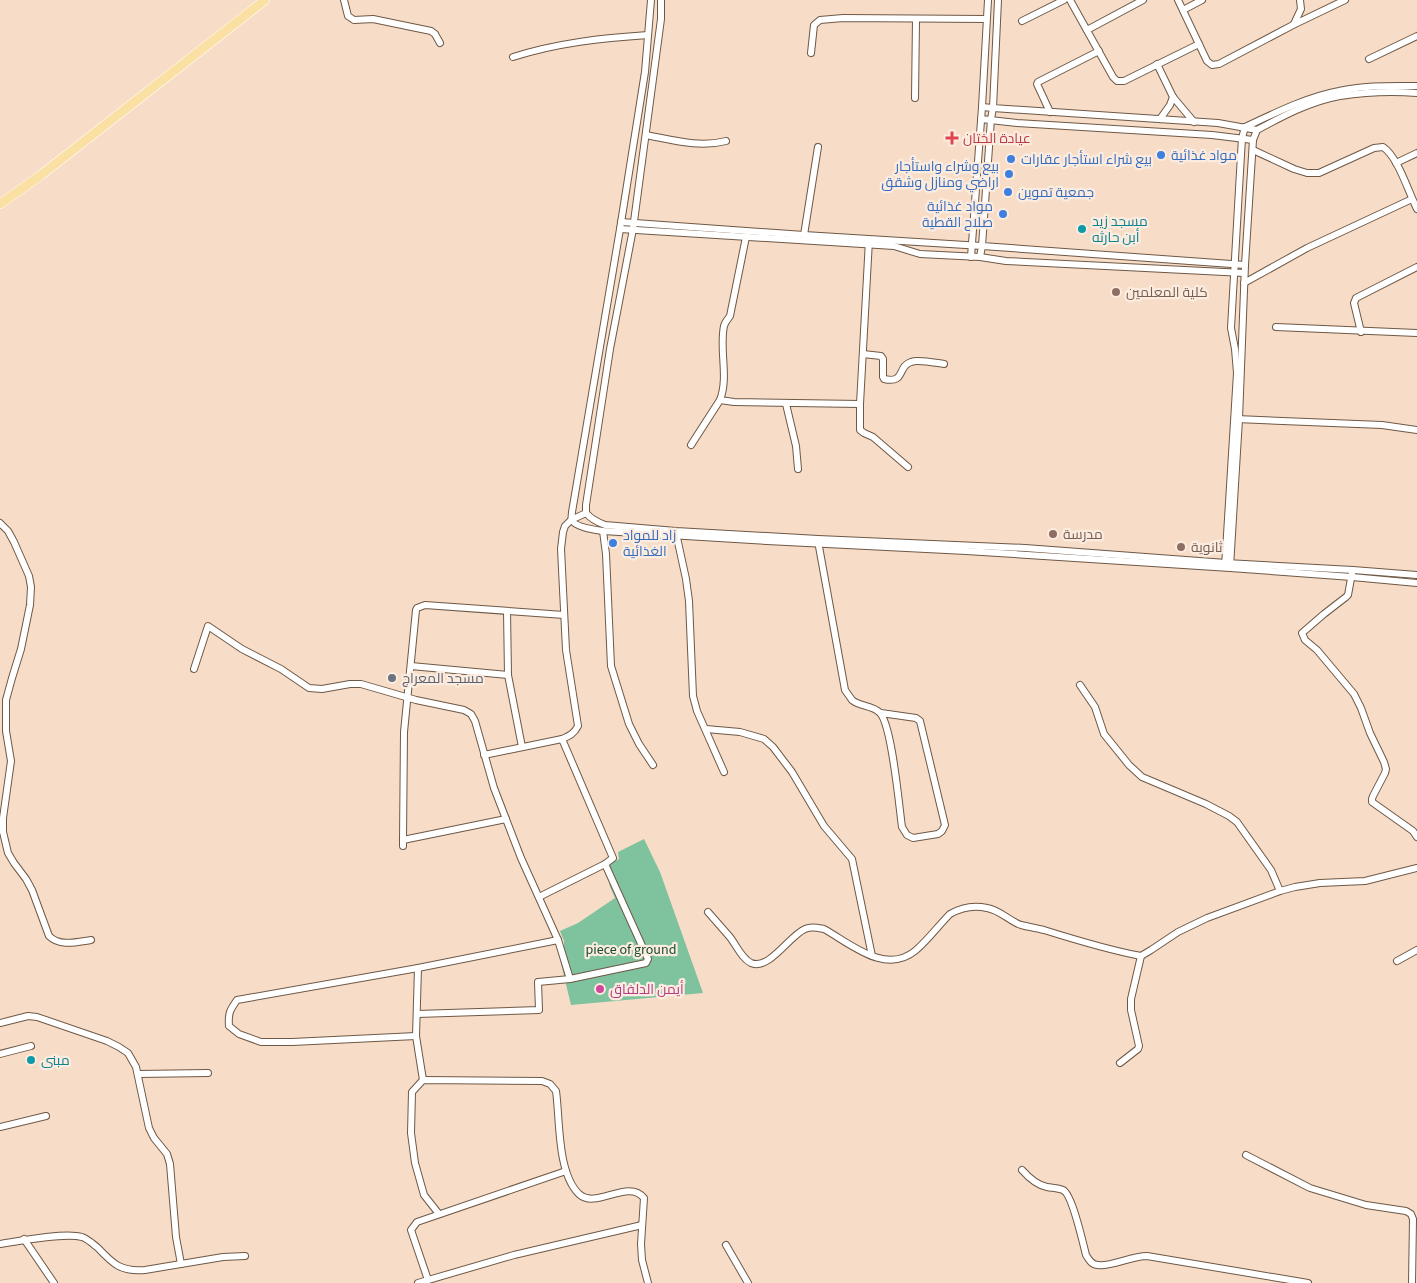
<svg xmlns="http://www.w3.org/2000/svg" width="1417" height="1283" font-family="'Source Sans 3',Cairo,sans-serif">
  <rect width="100%" height="100%" fill="#f7ddc7"/>
  <!-- forest -->
  <path fill="#7fc29e" d="M644,839L660,872L703,993L571,1005L558,951L564,947V941L560,931L578,923L615,898L609,884L616,880L609,864L619,859L618,852Z"/>
  <g fill="none" stroke-linecap="round" stroke-linejoin="round">
    <defs>
      <g id="minor">
        <path d="M344,0L348,16L354,20L373,19L431,31L435,34L440,43"/>
        <path d="M651,0L645,72L620,229L572,512C572,513 571,520 572,520C574,527 597,530 603,531L767,541L966,551L1230,568L1352,577L1417,583"/>
        <path d="M661,0V19L633,229L610,349L586,505V513C591,519 597,522 605,525L676,531L818,539L1025,548L1226,563L1353,570L1417,575"/>
        <path d="M998,0L993,108L1218,123L1257,130"/>
        <path d="M1070,0L1113,77L1117,81H1124L1199,44"/>
        <path d="M1178,0L1207,61L1212,65L1219,64L1293,25L1345,0"/>
        <path d="M1183,10L1202,0"/>
        <path d="M1022,21L1064,0"/>
        <path d="M1294,24L1301,9L1300,0"/>
        <path d="M1087,30L1143,0"/>
        <path d="M811,53L814,25L820,20L843,18L986,19"/>
        <path d="M513,57C557,43 602,38 648,35"/>
        <path d="M1369,59L1417,36"/>
        <path d="M1157,64L1173,97L1194,122"/>
        <path d="M915,98L916,19"/>
        <path d="M982,107L993,108L991,119L982,246L1245,265"/>
        <path d="M1050,112L1037,84L1038,82L1099,51"/>
        <path d="M981,119L1017,123L1212,135L1253,140L1257,130C1283,116 1311,101 1340,96C1366,92 1391,91 1417,93"/>
        <path d="M1160,119L1170,105L1173,97"/>
        <path d="M1245,127C1275,113 1307,97 1339,91C1365,85 1391,86 1417,86"/>
        <path d="M646,135C673,140 699,148 726,141"/>
        <path d="M1253,150L1294,169L1307,173H1319L1374,148L1383,147C1398,157 1408,191 1417,209"/>
        <path d="M1396,163L1417,153"/>
        <path d="M621,222L804,235L982,246L980,257"/>
        <path d="M620,229L894,246L920,254L980,257L1006,261L1244,273"/>
        <path d="M804,235L818,147"/>
        <path d="M746,237L730,316C728,319 725,322 724,326C719,350 729,377 720,400L734,402L860,404"/>
        <path d="M869,240L860,404V430L864,433L873,437L908,467"/>
        <path d="M971,257L982,107L988,0"/>
        <path d="M1244,283L1307,248L1412,199"/>
        <path d="M1276,327L1417,333"/>
        <path d="M1361,332L1354,303L1356,298L1417,267"/>
        <path d="M863,354L881,356L883,359V377L884,379C906,384 897,366 911,362C918,359 936,363 944,364"/>
        <path d="M786,404L796,446L798,469"/>
        <path d="M1236,419L1382,425L1417,430"/>
        <path d="M691,445L720,400"/>
        <path d="M0,523L8,531L14,542L29,576L31,587L30,605L21,649L12,678L6,700V731L11,761L3,818V832L8,853L14,863L26,879L32,890L49,936C60,947 77,942 91,940"/>
        <path d="M603,531L606,554L611,666L629,724L639,744L653,765"/>
        <path d="M676,533L686,579L689,601L693,696L697,711L724,772"/>
        <path d="M818,541L845,690C847,693 850,697 852,700C860,707 873,705 880,713C892,725 899,806 902,827L907,835L913,838L938,834L942,831L945,825L920,721L916,718L881,713"/>
        <path d="M1225,567L1237,373L1235,349L1231,328L1239,189L1242,138L1245,127"/>
        <path d="M1230,567L1239,419L1245,265L1253,140"/>
        <path d="M1352,573L1348,595L1346,597L1324,614L1302,633L1305,640L1317,650L1354,694L1361,708L1370,733L1384,762L1386,769L1385,773L1373,796L1372,799V802L1413,831L1417,837"/>
        <path d="M507,611L508,675L522,747"/>
        <path d="M411,666L508,675"/>
        <path d="M194,669L208,626L242,649L281,669L309,688L322,689L350,684H361L416,700L464,710L471,714L475,721L494,788L521,858L558,940L570,979"/>
        <path d="M1080,685L1095,707L1104,734L1129,765L1142,777L1206,804L1229,816L1237,822L1271,870L1280,891"/>
        <path d="M706,729L740,732L764,739L773,747L792,772L824,826L852,859L872,956"/>
        <path d="M484,755L562,739C569,736 574,734 578,726L566,650L561,549L563,532L565,526L571,520L586,513"/>
        <path d="M403,840L404,732L416,610L417,608L425,605L564,615"/>
        <path d="M403,846V840L506,819"/>
        <path d="M539,897L605,864L613,858L562,739"/>
        <path d="M708,912C715,920 722,928 729,936C736,944 741,958 751,963C769,971 790,935 805,929C812,926 818,928 824,929C851,944 885,975 915,951C928,940 938,926 950,914C962,907 974,905 987,908C1000,910 1009,921 1021,925C1029,927 1036,928 1044,930C1076,940 1108,950 1141,956"/>
        <path d="M1397,961L1417,950"/>
        <path d="M418,968L416,1036L423,1080"/>
        <path d="M417,1014L539,1010L538,982L570,979L646,963L648,959L605,864"/>
        <path d="M0,1023L28,1016L37,1017L107,1041L119,1047L128,1053L136,1067L149,1128L154,1138L167,1154L170,1164L176,1237L181,1264"/>
        <path d="M416,1036L292,1042H261L239,1034L229,1026C228,1013 230,1010 237,1000L418,968L558,940"/>
        <path d="M0,1054L31,1046"/>
        <path d="M1120,1063L1138,1049L1139,1046L1131,1010V999L1141,956L1151,950L1178,932L1207,918L1280,891L1295,887L1320,883L1365,881L1417,868"/>
        <path d="M138,1074L208,1073"/>
        <path d="M0,1127L46,1116"/>
        <path d="M1246,1155L1310,1188L1366,1205L1406,1211L1411,1214L1413,1219L1412,1283"/>
        <path d="M1022,1170C1029,1178 1037,1185 1047,1187C1052,1188 1058,1188 1063,1190C1072,1194 1083,1243 1086,1255C1089,1260 1092,1265 1098,1265C1111,1267 1131,1256 1147,1256L1308,1283"/>
        <path d="M439,1214L424,1195L415,1163L411,1133L412,1092L423,1080L542,1081L550,1084L556,1091C560,1119 557,1173 579,1194C596,1210 628,1178 644,1198L641,1244L642,1260L648,1283"/>
        <path d="M24,1239L54,1283"/>
        <path d="M0,1244C19,1241 65,1232 82,1237C88,1239 93,1244 98,1248C113,1264 121,1272 145,1270L223,1257L245,1256"/>
        <path d="M726,1245L748,1283"/>
        <path d="M428,1280L411,1230L417,1222L566,1171"/>
        <path d="M418,1283L514,1255L642,1225"/>
      </g>
      <path id="major" d="M0,204L41,175L265,0"/>
    </defs>
    <!-- minor casing -->
    <use href="#minor" stroke="#6e5846" stroke-width="8"/>
    <!-- major casing -->
    <use href="#major" stroke="#fff" stroke-width="10"/>
    <!-- minor -->
    <use href="#minor" stroke="#fff" stroke-width="6"/>
    <!-- major -->
    <use href="#major" stroke="#fae0a3" stroke-width="9"/>
  </g>
  <!-- markers -->
  <path fill="#e0444e" stroke="#fcecdf" stroke-width="2" d="M949.5 130.5h5v5h5v5h-5v5h-5v-5h-5v-5h5z"/>
  <g fill="#3f7fe0" stroke="#fcecdf" stroke-width="2">
    <circle cx="1161" cy="155" r="5"/>
    <circle cx="1011" cy="159" r="5"/>
    <circle cx="1009" cy="174" r="5"/>
    <circle cx="1008" cy="192" r="5"/>
    <circle cx="1003" cy="214" r="5"/>
    <circle cx="613" cy="543" r="5"/>
  </g>
  <g fill="#0f9aa8" stroke="#fcecdf" stroke-width="2">
    <circle cx="1082" cy="229" r="5"/>
    <circle cx="31" cy="1060" r="5"/>
  </g>
  <g fill="#8d6e63" stroke="#fcecdf" stroke-width="2">
    <circle cx="1116" cy="292" r="5"/>
    <circle cx="1053" cy="534" r="5"/>
    <circle cx="1181" cy="547" r="5"/>
  </g>
  <circle fill="#6b7280" stroke="#fcecdf" stroke-width="2" cx="392" cy="678" r="5"/>
  <circle fill="#d1479c" stroke="#fcecdf" stroke-width="2" cx="600" cy="989" r="5"/>
  <g text-anchor="middle" stroke-width="4.5" stroke-linejoin="round" paint-order="stroke">
    <!-- health labels -->
    <g font-size="14" fill="#be3a42" stroke="#fcecdf" text-anchor="start">
      <text x="963" y="143">عيادة الختان</text>
    </g>
    <!-- shop labels -->
    <g font-size="14" fill="#366cbe" stroke="#fcecdf" text-anchor="start">
      <text x="1171" y="160">مواد غذائية</text>
      <text x="1021" y="164">بيع شراء استأجار عقارات</text>
      <text x="999" y="171" text-anchor="end">بيع وشراء واستأجار<tspan x="999" dy="16">اراضي ومنازل وشقق</tspan></text>
      <text x="1018" y="197">جمعية تموين</text>
      <text x="993" y="211" text-anchor="end">مواد غذائية<tspan x="993" dy="16">صلاح القطية</tspan></text>
      <text x="623" y="540">زاد للمواد<tspan x="623" dy="16">الغذائية</tspan></text>
    </g>
    <!-- culture labels -->
    <g font-size="14" fill="#0d838f" stroke="#fcecdf" text-anchor="start">
      <text x="1092" y="226">مسجد زيد<tspan x="1092" dy="16">أبن حارثه</tspan></text>
      <text x="41" y="1065">مبنى</text>
    </g>
    <!-- education labels -->
    <g font-size="14" fill="#785e54" stroke="#fcecdf" text-anchor="start">
      <text x="1126" y="297">كلية المعلمين</text>
      <text x="1063" y="539">مدرسة</text>
      <text x="1191" y="552">ثانوية</text>
    </g>
    <!-- worship labels -->
    <g font-size="14" fill="#5b616d" stroke="#fcecdf" text-anchor="start">
      <text x="402" y="683">مسجد المعراج</text>
    </g>
    <!-- park labels -->
    <g font-size="14" fill="#174b32" stroke="#fcecdf">
      <text x="631" y="954">piece of ground</text>
    </g>
    <!-- hotel labels -->
    <g font-size="14" fill="#b23c85" stroke="#fcecdf" text-anchor="start">
      <text x="610" y="994">أيمن الدلفاق</text>
    </g>
  </g>
</svg>
